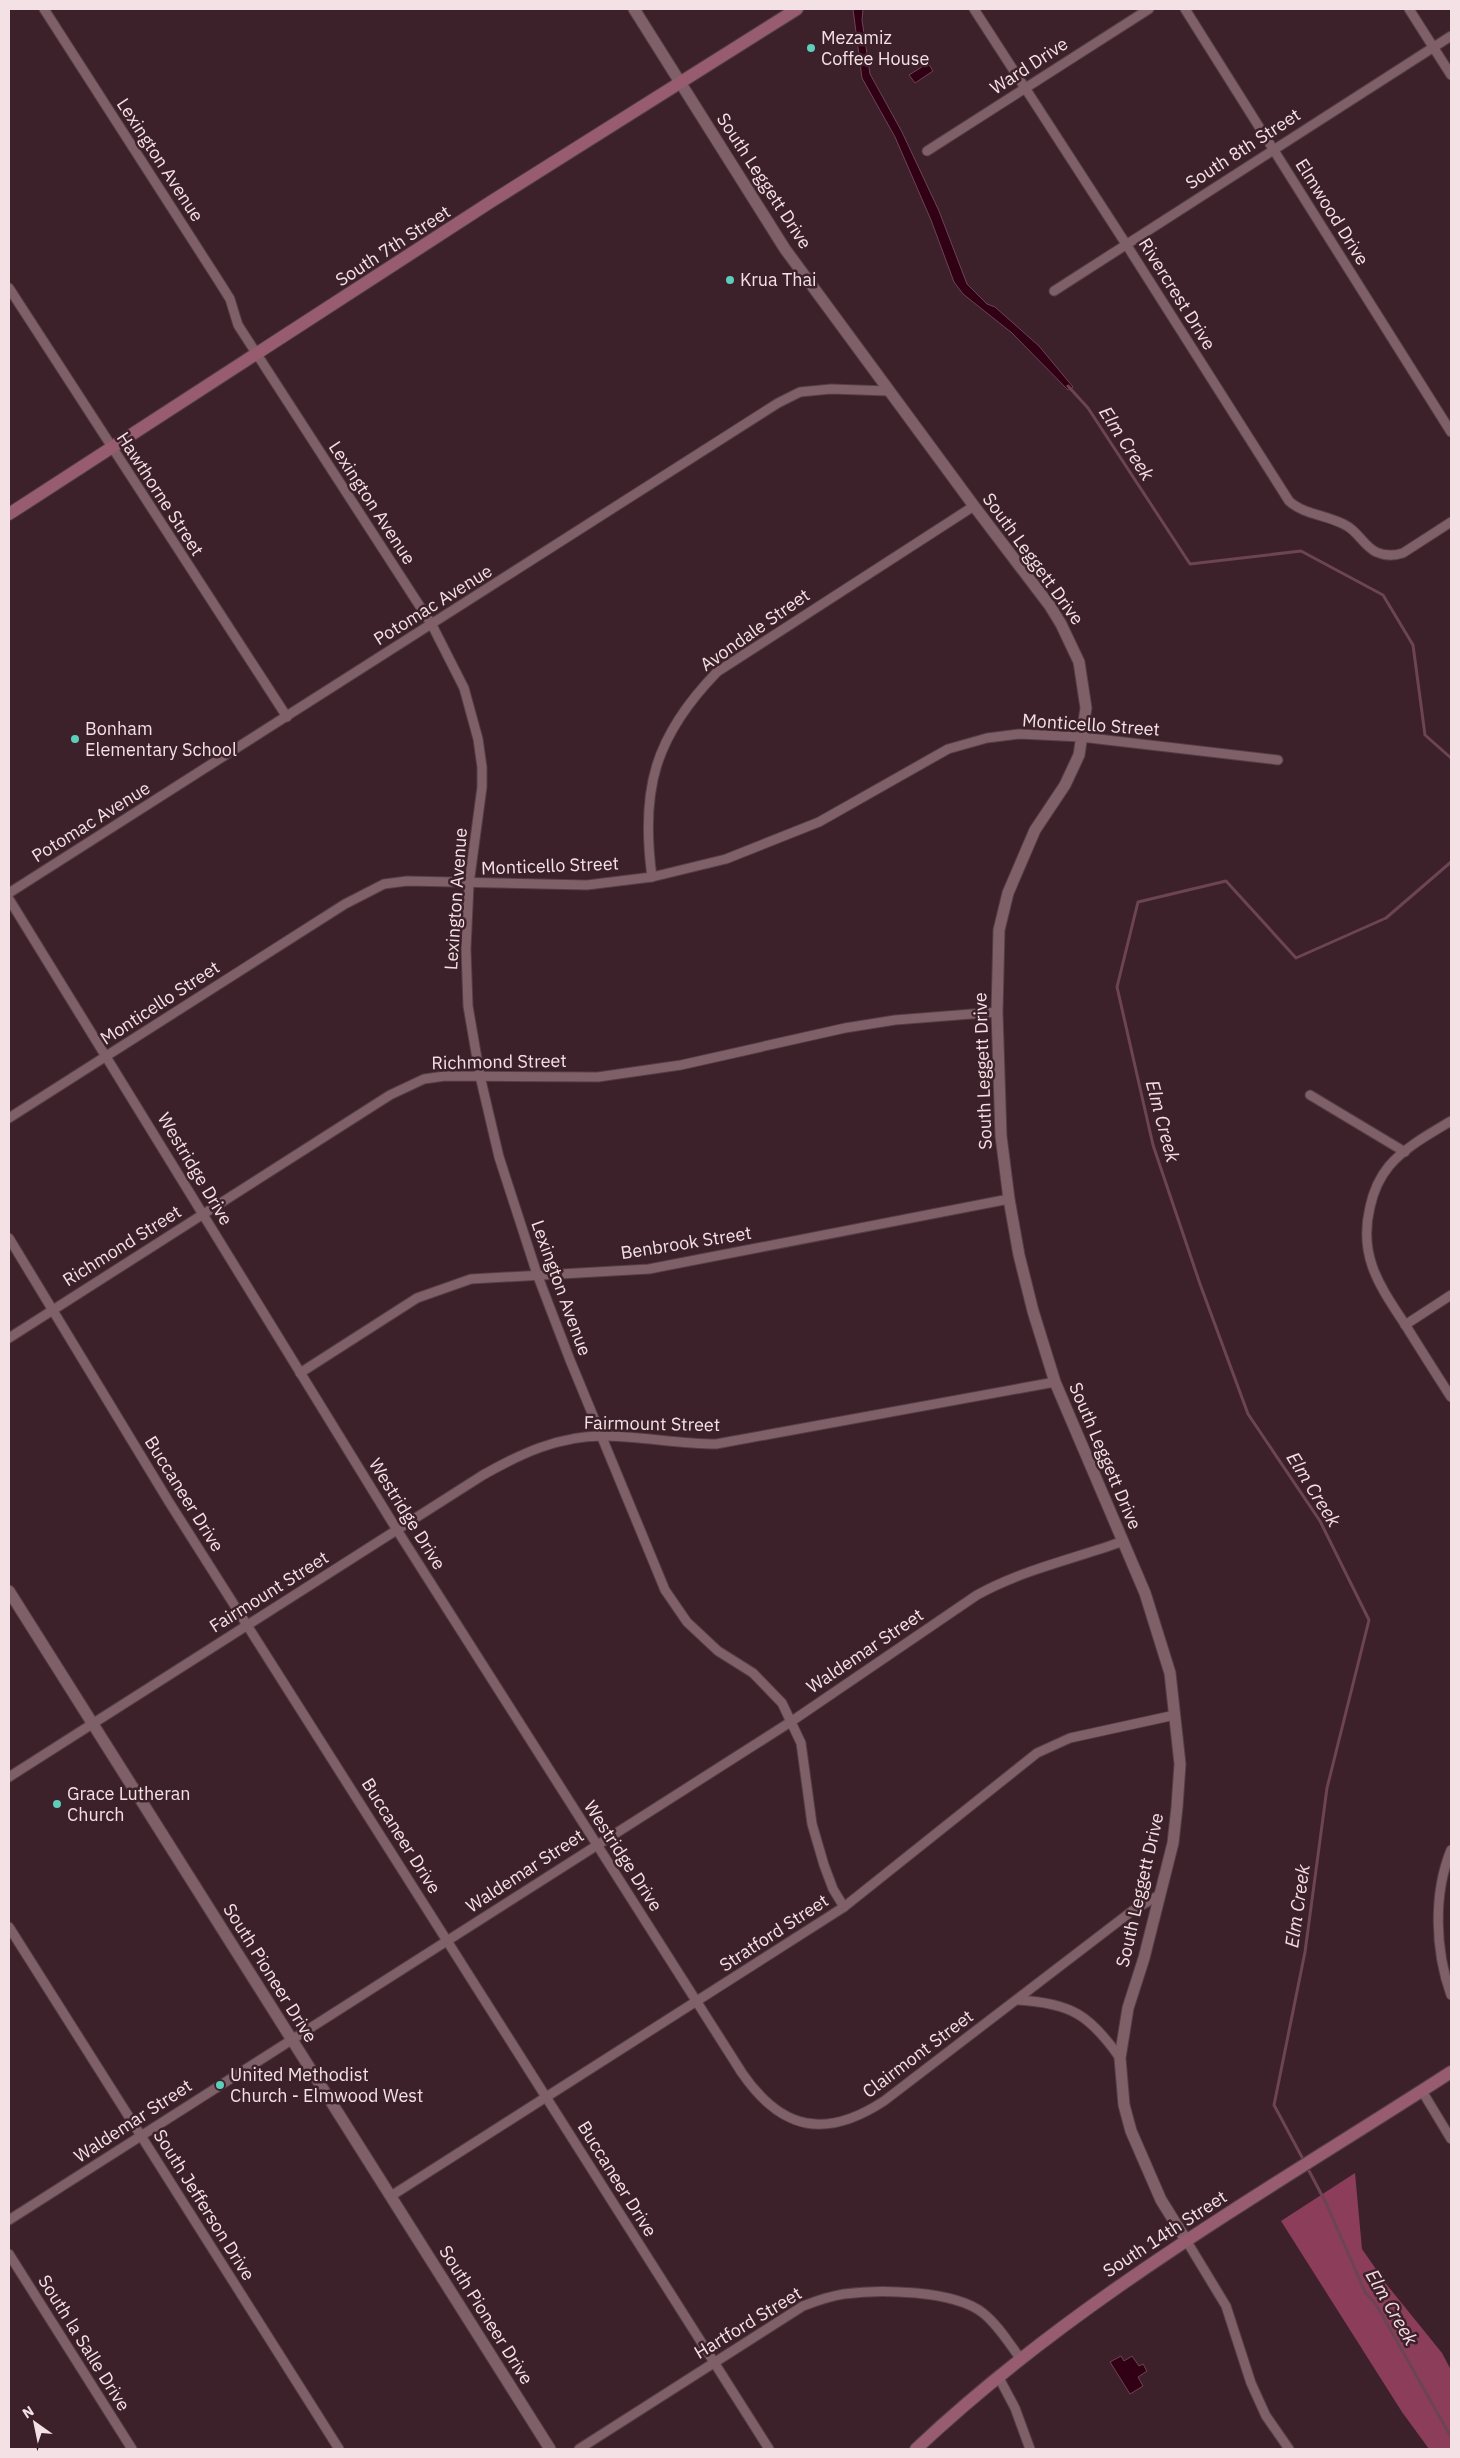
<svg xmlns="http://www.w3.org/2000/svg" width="1460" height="2458" font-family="'IBM Plex Sans',sans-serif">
  <rect width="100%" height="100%" fill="#3c212a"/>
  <!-- forest -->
  <path fill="#8c3d5a" d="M1355,2173L1362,2249L1387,2285L1442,2353L1451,2370V2449H1429L1402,2412L1281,2221Z"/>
  <!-- water -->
  <g fill="#320015" stroke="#6c4454">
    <path d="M853,9H863L862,20L870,74L902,132L939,211L967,284L987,304L995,307L1039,346L1073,387L1068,390L1012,333L963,294L954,282L931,220L895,137L862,78Z"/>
    <path d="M928,63L933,71L915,83L909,75Z"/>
    <path d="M1121,2356L1124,2361L1132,2356L1139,2366L1143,2364L1147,2371L1138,2377L1143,2386L1130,2394L1110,2362Z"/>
  </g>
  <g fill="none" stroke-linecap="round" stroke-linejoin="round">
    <!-- stream -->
    <g stroke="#6c4454" stroke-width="3">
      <path d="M1068,386L1088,408L1190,564L1301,551L1383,595L1413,645L1425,735L1451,758"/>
      <path d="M1304,2161L1274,2105L1305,1952L1327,1788L1369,1620L1320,1521L1248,1414L1200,1284L1153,1145L1117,987L1138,902L1226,881L1296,958L1386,918L1451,862"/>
      <path d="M1307,2167L1327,2205L1365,2292L1377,2306L1451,2437"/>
    </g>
    <defs>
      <g id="minor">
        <path d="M44,9L220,283L230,299L238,325L432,625L464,688L478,739L482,767V787L469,884L466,949L468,1006L480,1076L499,1157L537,1274L570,1360L665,1590L687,1622L718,1651L753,1673L782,1703L801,1743L812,1824L824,1865L833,1889L844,1907"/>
        <path d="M974,9L1126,244L1289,501C1304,515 1329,515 1347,526C1358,532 1364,546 1376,552C1385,556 1394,556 1403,553L1451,522"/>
        <path d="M1185,9L1451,432"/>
        <path d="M1409,9L1451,75"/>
        <path d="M927,151L1149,9"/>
        <path d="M9,288L287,717"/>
        <path d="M1054,291L1451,36"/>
        <path d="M652,877C640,789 655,736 717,672L974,506"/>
        <path d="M9,893L778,403L800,392L831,389L888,391"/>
        <path d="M9,899L397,1530L742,2073C782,2131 826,2139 884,2101L1132,1911L1159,1895"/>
        <path d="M1310,1095L1405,1152"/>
        <path d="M9,1118L345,904L384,884L407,881L587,885L652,877L726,859L819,822L948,749L987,738L1019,734L1081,737L1278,760"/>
        <path d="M1451,1121C1431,1133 1405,1147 1389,1166C1380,1177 1373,1193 1370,1207C1358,1257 1380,1286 1406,1326C1421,1350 1436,1374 1451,1397"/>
        <path d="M9,1238L169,1502L769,2449"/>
        <path d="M1405,1325L1451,1295"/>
        <path d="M9,1338L390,1095L424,1079L445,1076L598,1077L681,1065L845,1028L895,1020L997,1012"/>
        <path d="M300,1373L417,1298L471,1279L649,1269L1009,1199"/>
        <path d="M9,1777L483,1475C520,1454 558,1436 602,1436C640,1436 678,1444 716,1444L1055,1382"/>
        <path d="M1451,1850C1433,1894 1435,1950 1451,1995"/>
        <path d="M9,1927L339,2449"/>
        <path d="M1018,2000C1071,2003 1090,2015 1120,2058"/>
        <path d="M1422,2091L1451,2139"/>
        <path d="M391,2196L844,1907L1037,1753L1070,1738L1175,1715"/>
        <path d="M9,2220L792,1721L977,1595C1022,1570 1073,1559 1121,1542"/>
        <path d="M1186,2240L1226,2306L1251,2383L1266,2416L1289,2449"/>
        <path d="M9,2254L132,2449"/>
        <path d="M998,2376L1015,2408L1030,2449"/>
        <path d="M579,2449L803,2306C816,2301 830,2296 844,2294C879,2289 954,2290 983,2313C998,2325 1009,2343 1020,2358"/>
      </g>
      <g id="tertiary">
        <path d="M634,9L785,249L974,506L1050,606L1061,624L1079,662L1086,708L1079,755L1065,785L1035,830L1008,893L999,930L997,1012L1001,1136L1009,1199L1019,1255L1033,1311L1055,1382L1145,1593L1170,1673L1180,1764L1177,1807L1173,1843L1144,1958L1128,2008L1120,2058L1124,2105L1131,2131L1161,2200L1186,2240"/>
        <path d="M9,1591L550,2449"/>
      </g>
      <g id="secondary">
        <path d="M9,514L492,201L797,9"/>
        <path d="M916,2449C1076,2298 1267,2191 1451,2072"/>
      </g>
    </defs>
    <!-- minor casing -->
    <use href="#minor" stroke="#543e45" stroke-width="11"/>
    <!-- tertiary casing -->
    <use href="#tertiary" stroke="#543e45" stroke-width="13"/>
    <!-- secondary casing -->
    <use href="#secondary" stroke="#543e45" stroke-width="14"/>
    <!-- minor -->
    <use href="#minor" stroke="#7f6069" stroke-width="9"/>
    <!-- tertiary -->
    <use href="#tertiary" stroke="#7f6069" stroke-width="11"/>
    <!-- secondary -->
    <use href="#secondary" stroke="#975c70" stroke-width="12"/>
  </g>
  <!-- markers -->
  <g fill="#5dceb9" stroke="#3c212a" stroke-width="2">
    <circle cx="811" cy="48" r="5"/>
    <circle cx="730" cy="280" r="5"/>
    <circle cx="75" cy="739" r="5"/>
    <circle cx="57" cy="1804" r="5"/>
    <circle cx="220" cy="2085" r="5"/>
  </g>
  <g text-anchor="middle" stroke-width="5" stroke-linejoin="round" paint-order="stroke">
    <!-- poi labels -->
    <g font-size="18" fill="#f4e1e6" stroke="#3c212a" text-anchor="start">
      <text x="821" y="44">Mezamiz<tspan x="821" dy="21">Coffee House</tspan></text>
      <text x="740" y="286">Krua Thai</text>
      <text x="85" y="735">Bonham<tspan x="85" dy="21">Elementary School</tspan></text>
      <text x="67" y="1800">Grace Lutheran<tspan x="67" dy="21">Church</tspan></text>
      <text x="230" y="2081">United Methodist<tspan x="230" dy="21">Church - Elmwood West</tspan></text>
    </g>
    <!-- street labels -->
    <g font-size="18" fill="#f4e1e6" stroke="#3c212a">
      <text transform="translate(1029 66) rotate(-33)" y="6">Ward Drive</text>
      <text transform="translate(1243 149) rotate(-33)" y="6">South 8th Street</text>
      <text transform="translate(160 160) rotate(57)" y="6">Lexington Avenue</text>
      <text transform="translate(764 181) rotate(57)" y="6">South Leggett Drive</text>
      <text transform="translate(1332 212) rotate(58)" y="6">Elmwood Drive</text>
      <text transform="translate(393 246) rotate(-33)" y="6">South 7th Street</text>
      <text transform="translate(1177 294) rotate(58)" y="6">Rivercrest Drive</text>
      <text transform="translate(160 494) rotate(57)" y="6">Hawthorne Street</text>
      <text transform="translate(372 503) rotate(57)" y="6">Lexington Avenue</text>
      <text transform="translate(1033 559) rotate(54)" y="6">South Leggett Drive</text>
      <text transform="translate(433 605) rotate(-32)" y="6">Potomac Avenue</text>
      <text transform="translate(755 630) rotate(-35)" y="6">Avondale Street</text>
      <text transform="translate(1091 725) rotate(4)" y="6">Monticello Street</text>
      <text transform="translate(91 822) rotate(-32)" y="6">Potomac Avenue</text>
      <text transform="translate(550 866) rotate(-2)" y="6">Monticello Street</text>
      <text transform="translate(456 899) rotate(-86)" y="6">Lexington Avenue</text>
      <text transform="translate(160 1003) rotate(-33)" y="6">Monticello Street</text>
      <text transform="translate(499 1062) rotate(-1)" y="6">Richmond Street</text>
      <text transform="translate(983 1071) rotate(-92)" y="6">South Leggett Drive</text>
      <text transform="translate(195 1169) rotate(59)" y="6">Westridge Drive</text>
      <text transform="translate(686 1243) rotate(-9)" y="6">Benbrook Street</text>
      <text transform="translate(122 1246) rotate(-32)" y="6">Richmond Street</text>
      <text transform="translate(561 1288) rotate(70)" y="6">Lexington Avenue</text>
      <text transform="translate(652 1424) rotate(1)" y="6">Fairmount Street</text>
      <text transform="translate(1105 1456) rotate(67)" y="6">South Leggett Drive</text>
      <text transform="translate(184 1494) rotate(58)" y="6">Buccaneer Drive</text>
      <text transform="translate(407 1514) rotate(58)" y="6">Westridge Drive</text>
      <text transform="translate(269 1592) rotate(-32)" y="6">Fairmount Street</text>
      <text transform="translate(865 1651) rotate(-34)" y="6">Waldemar Street</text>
      <text transform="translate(401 1836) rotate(58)" y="6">Buccaneer Drive</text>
      <text transform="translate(623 1856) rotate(57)" y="6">Westridge Drive</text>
      <text transform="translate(525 1871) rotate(-33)" y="6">Waldemar Street</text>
      <text transform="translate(1140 1890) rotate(-77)" y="6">South Leggett Drive</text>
      <text transform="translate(774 1933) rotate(-33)" y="6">Stratford Street</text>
      <text transform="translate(270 1973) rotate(58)" y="6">South Pioneer Drive</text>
      <text transform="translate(918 2054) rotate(-37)" y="6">Clairmont Street</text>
      <text transform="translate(133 2121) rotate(-33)" y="6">Waldemar Street</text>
      <text transform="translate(617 2179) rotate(58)" y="6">Buccaneer Drive</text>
      <text transform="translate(204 2205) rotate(58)" y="6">South Jefferson Drive</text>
      <text transform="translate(1165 2234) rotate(-33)" y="6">South 14th Street</text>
      <text transform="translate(486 2315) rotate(58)" y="6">South Pioneer Drive</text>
      <text transform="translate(748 2323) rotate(-31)" y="6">Hartford Street</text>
      <text transform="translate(84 2343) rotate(58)" y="6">South la Salle Drive</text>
    </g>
    <!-- water labels -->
    <g font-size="19" font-style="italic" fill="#f5dde3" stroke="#3c212a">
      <text transform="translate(1127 443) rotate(57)" y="7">Elm Creek</text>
      <text transform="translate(1163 1121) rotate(75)" y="7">Elm Creek</text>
      <text transform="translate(1314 1489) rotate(58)" y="7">Elm Creek</text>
      <text transform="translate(1297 1906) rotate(-82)" y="7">Elm Creek</text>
      <text transform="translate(1392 2307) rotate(60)" y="7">Elm Creek</text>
    </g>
  </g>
  <!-- border -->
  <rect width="1460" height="2458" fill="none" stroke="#f4e1e6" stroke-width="20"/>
  <!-- north arrow -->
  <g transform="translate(35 2423) rotate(327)" stroke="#3c212a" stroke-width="4" paint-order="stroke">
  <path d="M0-4L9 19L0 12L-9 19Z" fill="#f4e1e6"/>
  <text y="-8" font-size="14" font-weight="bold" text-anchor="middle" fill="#f4e1e6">N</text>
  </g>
</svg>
